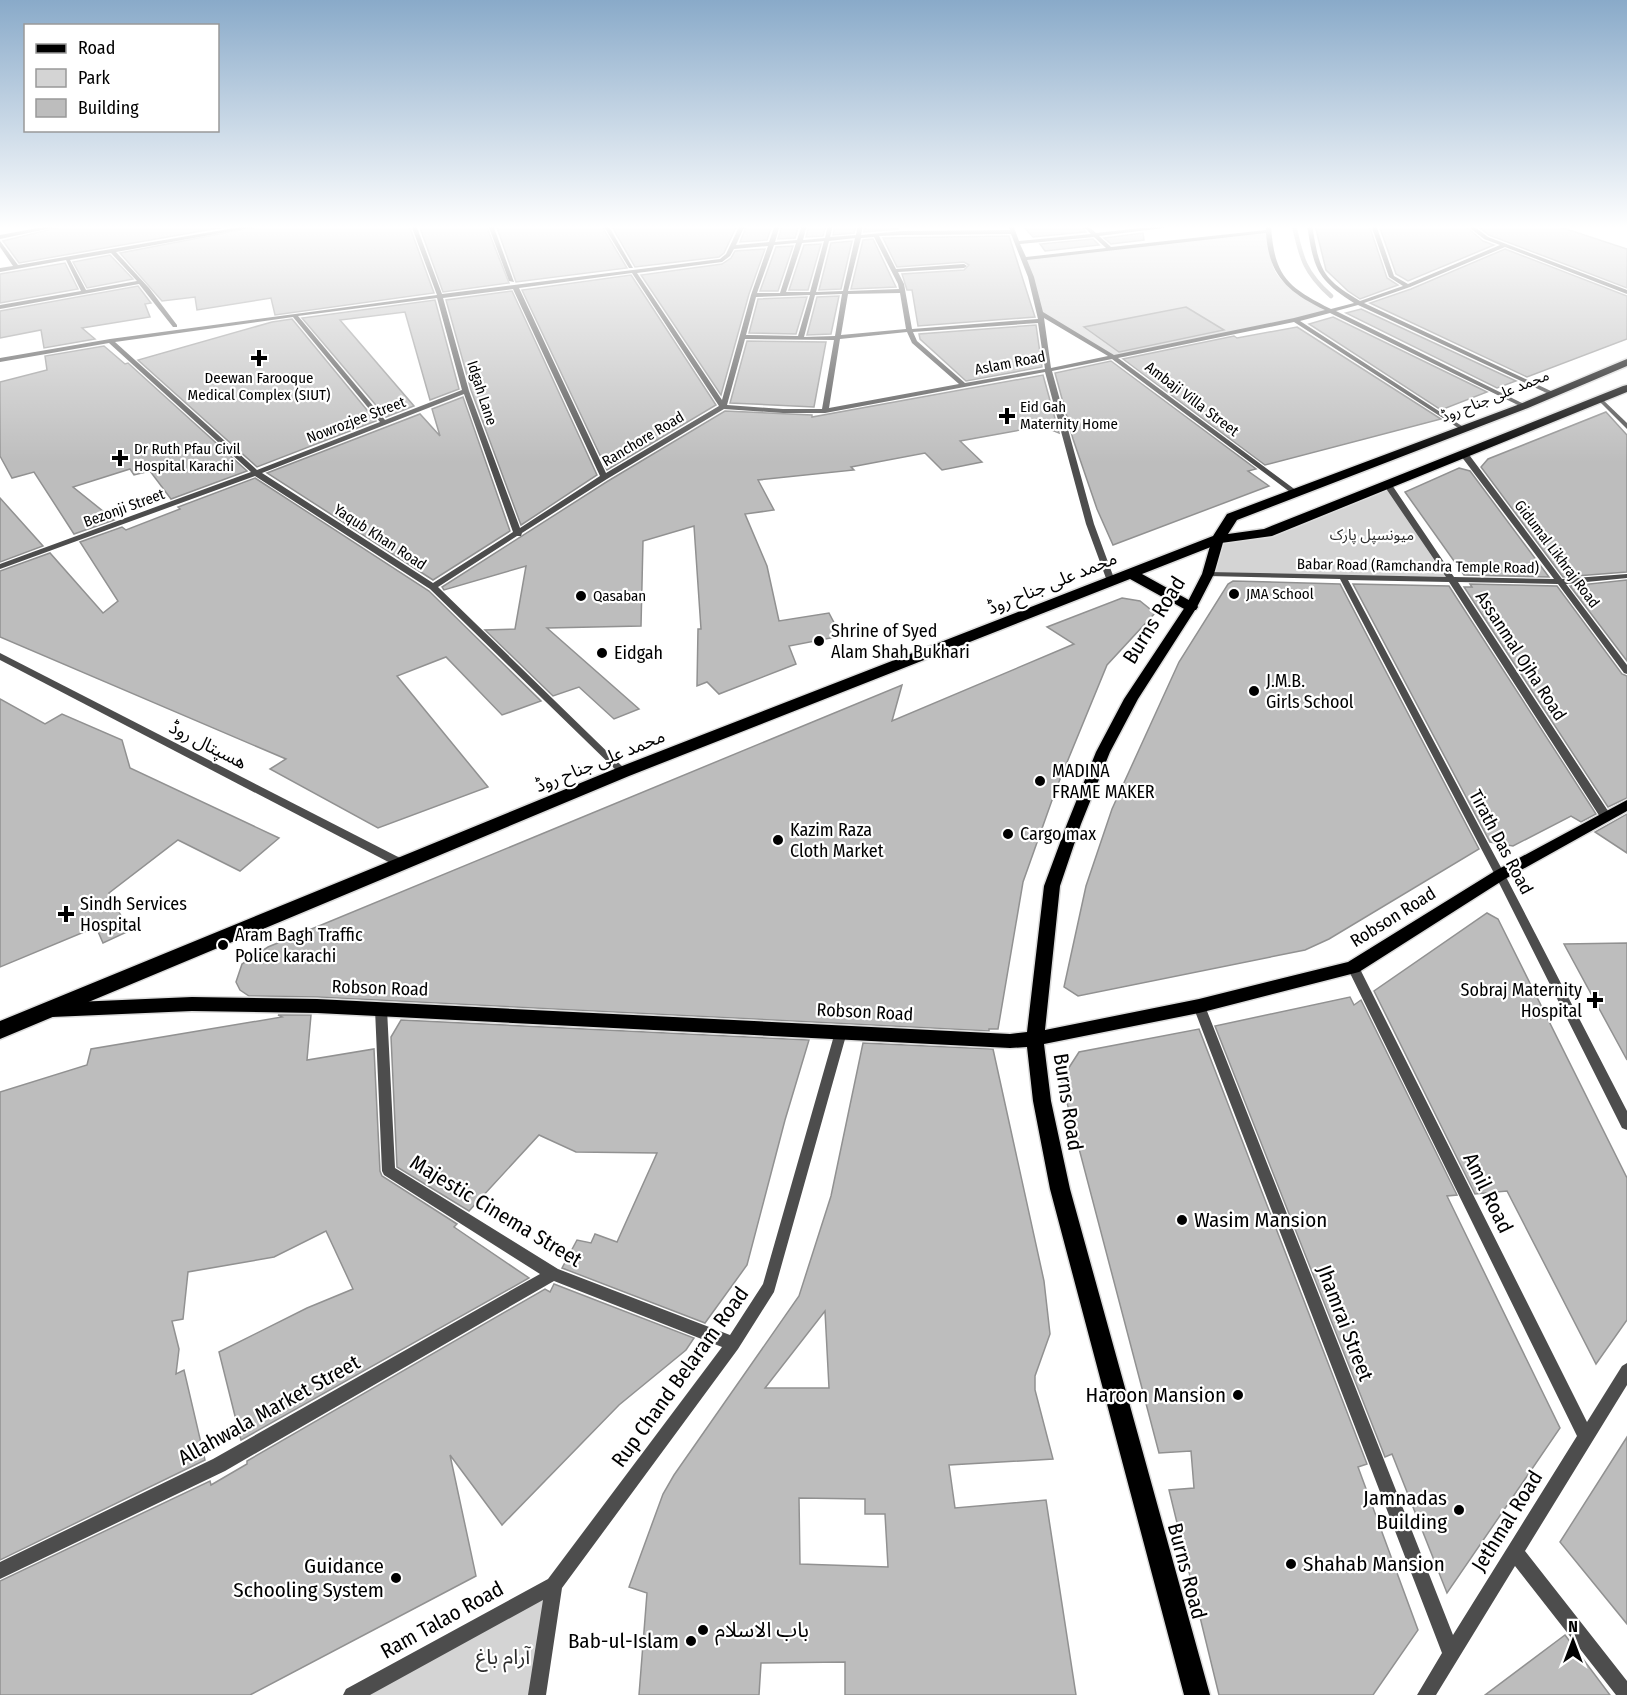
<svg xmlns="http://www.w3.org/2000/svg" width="1627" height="1695" font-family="'Fira Sans Condensed','Noto Sans Arabic',sans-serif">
  <rect width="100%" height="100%" fill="#fff"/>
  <!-- green -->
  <g fill="#d4d4d4">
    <path d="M1268,231C1270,243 1270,258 1274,269C1283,289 1312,300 1330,311L1112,356L1040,313L1025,259Z"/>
    <path d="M1387,484L1453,581L1208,574L1218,539L1267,533Z"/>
    <path d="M554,1585L537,1695H352Z"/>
  </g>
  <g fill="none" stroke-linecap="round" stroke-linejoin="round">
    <!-- stream -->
    <path stroke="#9b9b9b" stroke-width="4.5" d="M1294,225C1301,258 1305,273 1331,296"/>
  </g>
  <!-- building -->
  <g fill="#bdbdbd" stroke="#919191" stroke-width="1.5" fill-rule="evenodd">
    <path d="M68,225H236L19,263L3,241Z"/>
    <path d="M267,225H409L434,293L275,315L271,298L197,310L195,297L162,301L120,253Z"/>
    <path d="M419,225H486L509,283L443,292Z"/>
    <path d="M496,225H601L627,268L516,282Z"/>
    <path d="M611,225H737L724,253L719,257L635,267Z"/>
    <path d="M747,225H772L767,240L740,242Z"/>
    <path d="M782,225H799L795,238L778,239Z"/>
    <path d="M809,225H826L823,236L806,237Z"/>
    <path d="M835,225H856L854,233L833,235Z"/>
    <path d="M865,225H899L898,229L864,232Z"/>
    <path d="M1022,225H1080L1086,232L1033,237Z"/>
    <path d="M1315,225H1369L1387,278L1398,285L1360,299L1348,291L1326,270Z"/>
    <path d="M1379,225H1464L1483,241L1494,245L1408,281L1396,274Z"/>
    <path d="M1476,225H1554L1627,249V288L1489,235Z"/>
    <path d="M1143,233L1144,240L1111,244L1104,238Z"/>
    <path d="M1009,236L1035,317L918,326L912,290H907L902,274L964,270L969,265L964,262L897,267L883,238Z"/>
    <path d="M873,239L896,287L851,289L863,240Z"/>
    <path d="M1093,239L1099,245L1045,251L1040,244Z"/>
    <path d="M852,241L841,289L819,290L831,243Z"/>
    <path d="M821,244L808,290H789L804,245Z"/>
    <path d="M793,246L778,291H760L776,247Z"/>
    <path d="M765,249L749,294L721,395L641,275L722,264L731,258L735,251Z"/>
    <path d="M1505,249L1627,296V339L1527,377L1370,303L1411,289Z"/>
    <path d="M110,255L133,279L87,288L73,262Z"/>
    <path d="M65,263L78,289L0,303V274Z"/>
    <path d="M631,275L716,405L607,470L522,290Z"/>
    <path d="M138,286L151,303L145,304L150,317L82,328L95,339L44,348L41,330L0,338V311Z"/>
    <path d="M512,291L597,475L521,525L471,390L446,300Z"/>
    <path d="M839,296L831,334L807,335L817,297Z"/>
    <path d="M807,297L796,334L749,333L758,299Z"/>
    <path d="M435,300L459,389L430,400L405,312L340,320L414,406L386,417L302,318Z"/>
    <path d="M1186,307L1224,330L1119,352L1084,327Z"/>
    <path d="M1361,309L1516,381L1497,388L1346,313Z"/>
    <path d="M1333,317L1487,392L1441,410L1309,324Z"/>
    <path d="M292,319L376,421L257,467L138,360L272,322Z"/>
    <path d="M1036,325L1042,367L966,381L920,339L919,334Z"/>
    <path d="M1297,327L1441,419L1265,465L1123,359L1234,336L1237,338Z"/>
    <path d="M747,341L826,342L814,407L730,403Z"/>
    <path d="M104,346L125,364L128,363L247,471L171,499L150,471L134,475L130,469L73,487L114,520L74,534L34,472L12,478L0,456V382L47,370L45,356Z"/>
    <path d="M1111,361L1256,469L1248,471L1269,486L1113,545L1097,509L1073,439L1055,373Z"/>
    <path d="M1043,375L1059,433L1042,426L960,441L982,462L942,470L925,453L851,467L854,470L758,480L774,510L745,514L767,566L779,621L829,613L841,636L789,646L796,664L719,694L707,682L697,686L698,629H701L694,526L643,541L641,626L547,628L639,709L614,719L579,687L553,696L485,630L515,629L526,566L444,590L442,587L608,481L725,411L812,415V417Z"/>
    <path d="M463,397L510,531L433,580L267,473L420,414L440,436L432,409Z"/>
    <path d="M1606,412L1627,435V572L1563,577L1481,467L1488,459Z"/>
    <path d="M1459,468L1470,471L1549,577L1464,575L1405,492Z"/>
    <path d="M255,478L429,591L541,701L502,715L446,657L397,676L488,787L378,828L270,769L286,759L0,637V571L50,553L103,613L118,601L80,542L122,527L126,530L180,509L178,507Z"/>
    <path d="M0,498L43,546L0,562Z"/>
    <path d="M1627,580V661L1570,586Z"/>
    <path d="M1233,581L1340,584L1479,849L1329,939L1305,950L1078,996L1064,987L1086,886L1112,809L1179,662L1228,584Z"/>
    <path d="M1353,584L1449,586L1596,814L1581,822L1571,816L1513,846L1490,842Z"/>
    <path d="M1470,584L1557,586L1622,674L1627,676V798L1608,807L1464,587H1472Z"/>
    <path d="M1122,598L1140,601L1155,613L1107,665L1056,789L1023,882L998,1029H989V1031L317,997L249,996L240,990L236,982L242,964L268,947L902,685L892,721L1074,644L1047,627Z"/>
    <path d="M0,699L45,724L62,714L122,740L130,768L279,838L240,871L178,840L109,893L129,931L103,943L96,927L0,967Z"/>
    <path d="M1627,814V853L1595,832Z"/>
    <path d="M1487,913L1498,919L1627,1178V1320L1596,1364L1507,1191L1475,1194L1374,991Z"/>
    <path d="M1627,943V1060L1564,944Z"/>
    <path d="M1350,997L1354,1005L1361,1000L1457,1195L1447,1196L1560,1428L1447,1593L1392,1454L1385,1457L1215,1026Z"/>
    <path d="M278,1015H311L307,1060L374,1049L380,1171L382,1176L457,1224L454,1227L529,1278L241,1440L219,1352L307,1308L353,1289L326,1231L274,1257L188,1272L183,1319L172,1321L179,1349L176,1374L184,1370L205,1460L0,1560V1092L87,1065L91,1049L282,1017Z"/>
    <path d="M401,1020L809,1040L785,1120L747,1265L705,1323L562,1268L577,1240L591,1243L595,1234L617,1242L657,1153L576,1152L539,1135L469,1211L397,1167L391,1037Z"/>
    <path d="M1199,1029L1367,1464L1358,1467L1418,1630L1373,1695H1219L1169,1490L1194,1488L1191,1451L1159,1453L1061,1080L1079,1052Z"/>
    <path d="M863,1043L993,1049L1044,1281L1050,1334L1035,1376V1390L1053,1459L949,1465L955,1508L1046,1500L1076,1695H845V1662L761,1663L759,1695H639L647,1593L629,1587L663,1494L674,1475L799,1296L831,1196ZM825,1311L829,1388H765ZM799,1498L865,1499V1514H885L888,1567L800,1564Z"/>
    <path d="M554,1284L694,1338L686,1350L619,1405L502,1525L450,1455L476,1576L250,1695H0V1581L210,1481L211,1485L247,1464V1461L545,1289L550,1292Z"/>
    <path d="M1627,1437V1624L1560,1542Z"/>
    <path d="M1565,1635L1610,1695H1485Z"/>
  </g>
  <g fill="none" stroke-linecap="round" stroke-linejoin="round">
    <defs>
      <path id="major" d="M1218,536L1224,539L1214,574L1197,607L1138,699L1110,752L1081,824L1060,886L1045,1030L1199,999L1348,962L1495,871L1627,800V811L1505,879L1359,972L1199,1013L1044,1044L1051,1101L1070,1189L1210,1695H1184L1050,1189L1033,1101L1027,1047L1010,1048L317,1013L192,1011L52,1017L46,1015L43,1010L46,1005L52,1003L192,997L317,999L1010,1034L1027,1032L1044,886L1067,824L1096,752L1124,699L1185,607L1202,574L1212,539Z"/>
      <path id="highway" d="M1627,359V366L1528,408L1237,520L1228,534L1264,529L1623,386L1627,385V392L1272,536L1221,543L1142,574L1196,604L1198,607L1196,610H1186L1130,579L629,776L0,1039V1021L617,768L1213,536L1227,514L1520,404Z"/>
    </defs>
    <!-- major casing -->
    <use href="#major" stroke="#dbdbdb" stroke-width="3"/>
    <!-- highway casing -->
    <use href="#highway" stroke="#dbdbdb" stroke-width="3"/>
    <!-- minor -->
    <g fill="#4d4d4d" fill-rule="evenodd">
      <path d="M54,225H66L0,239V235Z"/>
      <path d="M252,225H265L116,252L149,288L177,325V327H173L139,284L0,309V305L81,291L66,260L0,272V268L13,266L0,247V241L18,265ZM111,253L137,281L86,290L70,260Z"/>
      <path d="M411,225H416L442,294L720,259L726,254L740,225H745L736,245L769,242L775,225H780L775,242L797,240L802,225H807L803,240L825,238L828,225H833L830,237L856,235L858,225H863L861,235L902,231L1010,230L1008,225H1013L1019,241L1091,234L1082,225H1087L1096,233L1169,225L1172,227L1099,236L1111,247L1266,230L1265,225H1271C1274,276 1287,287 1331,309L1354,303C1316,279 1314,268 1307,225H1312C1320,270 1320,277 1360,301L1403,286L1389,277L1371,225H1376L1394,276L1408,284L1500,245L1484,239L1466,225H1472L1488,237L1627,290V294L1505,247L1410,287L1364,303L1553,392V394L1551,395L1358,305L1336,311L1526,405V407L1524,408L1330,313L1300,321L1465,428L1466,429L1463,431L1294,322L1118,358L1297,491L1298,493L1294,495L1112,359L1052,371L1094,524L1115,581L1111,583L1107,581L1086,524L1045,372L825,413H783L724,409L607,479L522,533L521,536H517L438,587L626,770L628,772L623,775L620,774L430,589L255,476L0,569V564L251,472L109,343L0,362V358L110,339L437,295ZM1266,233C1269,276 1288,292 1325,310L1294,318L1114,355L1043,312L1034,277L1027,260ZM1011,234L1028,277L1038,319L912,329L904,284L898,272L964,268L967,266L964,264L896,269L879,236L902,235ZM874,237L898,284L899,289L848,291L861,238ZM1094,237L1106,248L1026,257L1020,244ZM855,238L843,291L816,292L829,241ZM824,241L810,292H786L802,243ZM796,243L780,293H757L774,245ZM768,246L751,295L722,400L637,273L722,262L730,256L734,249ZM632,273L719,406L606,473L519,288ZM513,289L600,476L520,528L469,391L443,298ZM900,293L906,329L841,335L848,294ZM842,294L835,336L804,337L815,295ZM810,295L798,336L746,335L756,297ZM437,298L462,390L385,420L298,316ZM293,317L380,422L257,470L115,342ZM1044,318L1108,356L1051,368ZM1038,323L1045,369L965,383L917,341L913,332ZM907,332L912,343L959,384L829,408L840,339ZM745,339L834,340L822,409H783L727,405ZM464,394L513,532L433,583L262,473Z"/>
      <path d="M488,225H493L514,282L509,281Z"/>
      <path d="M603,225H608L633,268H629Z"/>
      <path d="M1600,397L1627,423V429L1598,400V398Z"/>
      <path d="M1461,452H1467L1562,579L1627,574V578L1566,584L1627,665V674L1624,673L1558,584L1458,582L1610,814L1611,817L1610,820H1602L1449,582L1348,580L1505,875L1627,1111V1130L1622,1128L1495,875L1340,579L1208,576L1204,574L1208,572L1446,577L1383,484L1387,482H1390L1454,577L1554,579L1461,456Z"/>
      <path d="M0,653L406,861L407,864L402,868L398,867L0,660Z"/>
      <path d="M1353,962L1357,964L1359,967L1587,1422L1622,1366L1627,1363V1385L1525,1551L1627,1681V1695H1616L1515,1566L1436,1695H1417L1442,1653L1193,1006L1195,1003L1199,1001L1203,1003L1205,1006L1453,1635L1577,1436L1347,967L1349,964Z"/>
      <path d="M381,1004L385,1006L387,1009L395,1168L558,1269L730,1335L763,1284L835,1032L837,1028L841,1027L845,1028L847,1032L774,1292L738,1349L562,1588L546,1695H528L543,1600L370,1695H343L346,1689L548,1579L722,1347L554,1281L225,1471L0,1579V1562L213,1459L540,1274L384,1175L382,1171L375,1009L377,1006Z"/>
    </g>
    <!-- major -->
    <use href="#major" fill="#000" fill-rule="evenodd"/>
    <!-- highway -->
    <use href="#highway" fill="#000" fill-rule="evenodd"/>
  </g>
  <!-- sky -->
  <linearGradient id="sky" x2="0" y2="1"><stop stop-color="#89aac9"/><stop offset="0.49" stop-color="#fff"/><stop offset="1" stop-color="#fff" stop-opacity="0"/></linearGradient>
  <rect width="1627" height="463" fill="url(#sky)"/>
  <!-- markers -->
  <g fill="#000" stroke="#fff" stroke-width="2">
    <path d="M256 349h6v6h6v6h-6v6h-6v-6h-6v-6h6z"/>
    <path d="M1004 407h6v6h6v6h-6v6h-6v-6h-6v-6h6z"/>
    <path d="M117 449h6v6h6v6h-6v6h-6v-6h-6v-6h6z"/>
    <circle cx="1234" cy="594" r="6"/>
    <circle cx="581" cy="596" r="6"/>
    <circle cx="819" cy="641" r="6"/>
    <circle cx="602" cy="653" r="6"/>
    <circle cx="1254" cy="691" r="6"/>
    <circle cx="1040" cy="781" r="6"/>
    <circle cx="1008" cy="834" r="6"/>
    <circle cx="778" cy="840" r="6"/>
    <path d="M63 905h6v6h6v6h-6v6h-6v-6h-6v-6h6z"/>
    <circle cx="223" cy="945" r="6"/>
    <path d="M1592 991h6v6h6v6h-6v6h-6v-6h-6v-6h6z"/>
    <circle cx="1182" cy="1220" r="6"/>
    <circle cx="1238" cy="1395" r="6"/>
    <circle cx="1459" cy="1510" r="6"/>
    <circle cx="1291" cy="1564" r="6"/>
    <circle cx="396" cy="1578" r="6"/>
    <circle cx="703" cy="1630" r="6"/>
    <circle cx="691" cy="1641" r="6"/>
  </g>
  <g text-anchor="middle" stroke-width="4.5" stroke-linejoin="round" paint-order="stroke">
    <!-- far-street labels -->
    <g font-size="15" fill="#000" stroke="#fff">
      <text transform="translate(1010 363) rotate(-11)" y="5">Aslam Road</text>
      <text transform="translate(482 393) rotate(72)" y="5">Idgah Lane</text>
      <text transform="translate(1495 396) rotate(-22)" y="5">محمد علی جناح روڈ</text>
      <text transform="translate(1192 399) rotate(37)" y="5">Ambaji Villa Street</text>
      <text transform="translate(356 420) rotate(-21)" y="5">Nowrozjee Street</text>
      <text transform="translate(643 439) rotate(-31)" y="5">Ranchore Road</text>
      <text transform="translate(124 508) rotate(-20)" y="5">Bezonji Street</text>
      <text transform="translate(380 537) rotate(33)" y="5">Yaqub Khan Road</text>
      <text transform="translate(1557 554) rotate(53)" y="5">Gidumal Likhraj Road</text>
      <text transform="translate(1418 566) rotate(1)" y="5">Babar Road (Ramchandra Temple Road)</text>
    </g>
    <!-- far-poi labels -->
    <g font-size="15" fill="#000" stroke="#fff" text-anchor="start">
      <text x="259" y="383" text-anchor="middle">Deewan Farooque<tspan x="259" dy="17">Medical Complex (SIUT)</tspan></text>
      <text x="1020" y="412">Eid Gah<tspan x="1020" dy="17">Maternity Home</tspan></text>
      <text x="134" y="454">Dr Ruth Pfau Civil<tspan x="134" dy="17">Hospital Karachi</tspan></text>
      <text x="1246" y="599">JMA School</text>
      <text x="593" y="601">Qasaban</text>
    </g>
    <!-- far-park labels -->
    <g font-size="15" fill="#2b2b2b" stroke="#fff">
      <text x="1372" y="540">میونسپل پارک</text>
    </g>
    <!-- street labels -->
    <g font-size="18" fill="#000" stroke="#fff">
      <text transform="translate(1052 583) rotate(-22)" y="6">محمد علی جناح روڈ</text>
      <text transform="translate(1521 656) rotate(57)" y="6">Assanmal Ojha Road</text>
      <text transform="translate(208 745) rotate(27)" y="6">ھسپتال روڈ</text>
      <text transform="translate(600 761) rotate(-22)" y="6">محمد علی جناح روڈ</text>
      <text transform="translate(1501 842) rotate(62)" y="6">Tirath Das Road</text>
      <text transform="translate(1393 917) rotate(-32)" y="6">Robson Road</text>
      <text transform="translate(380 988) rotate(2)" y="6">Robson Road</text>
      <text transform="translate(865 1012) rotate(3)" y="6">Robson Road</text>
    </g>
    <!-- poi labels -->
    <g font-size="18" fill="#000" stroke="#fff" text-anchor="start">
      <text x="831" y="637">Shrine of Syed<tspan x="831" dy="21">Alam Shah Bukhari</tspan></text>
      <text x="614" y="659">Eidgah</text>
      <text x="1266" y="687">J.M.B.<tspan x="1266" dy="21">Girls School</tspan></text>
      <text x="1052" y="777">MADINA<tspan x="1052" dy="21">FRAME MAKER</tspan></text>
      <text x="790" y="836">Kazim Raza<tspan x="790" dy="21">Cloth Market</tspan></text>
      <text x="1020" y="840">Cargo max</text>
      <text x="80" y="910">Sindh Services<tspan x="80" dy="21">Hospital</tspan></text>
      <text x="235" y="941">Aram Bagh Traffic<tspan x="235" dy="21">Police karachi</tspan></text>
      <text x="1582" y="996" text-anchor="end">Sobraj Maternity<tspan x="1582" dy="21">Hospital</tspan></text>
    </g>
    <!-- near-street labels -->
    <g font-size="21" fill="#000" stroke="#fff">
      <text transform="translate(1154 620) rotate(-58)" y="7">Burns Road</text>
      <text transform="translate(1068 1102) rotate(81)" y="7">Burns Road</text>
      <text transform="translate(1488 1193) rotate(64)" y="7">Amil Road</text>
      <text transform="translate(496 1211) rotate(31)" y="7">Majestic Cinema Street</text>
      <text transform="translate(1345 1323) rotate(69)" y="7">Jhamrai Street</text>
      <text transform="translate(680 1377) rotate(-54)" y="7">Rup Chand Belaram Road</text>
      <text transform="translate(269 1410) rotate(-29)" y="7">Allahwala Market Street</text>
      <text transform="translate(1507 1521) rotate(-58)" y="7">Jethmal Road</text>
      <text transform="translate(1187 1571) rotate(75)" y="7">Burns Road</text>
      <text transform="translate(442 1620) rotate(-29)" y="7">Ram Talao Road</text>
    </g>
    <!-- near-poi labels -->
    <g font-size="21" fill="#000" stroke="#fff" text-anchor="end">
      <text x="1194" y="1227" text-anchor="start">Wasim Mansion</text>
      <text x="1226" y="1402">Haroon Mansion</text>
      <text x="1447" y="1505">Jamnadas<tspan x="1447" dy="24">Building</tspan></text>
      <text x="1303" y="1571" text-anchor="start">Shahab Mansion</text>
      <text x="384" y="1573">Guidance<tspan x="384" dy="24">Schooling System</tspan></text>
      <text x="715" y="1637" text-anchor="start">باب الاسلام</text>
      <text x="679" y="1648">Bab-ul-Islam</text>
    </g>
    <!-- near-park labels -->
    <g font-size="21" fill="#2b2b2b" stroke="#fff">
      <text x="503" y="1664">آرام باغ</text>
    </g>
  </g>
  <!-- legend -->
  <rect x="24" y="24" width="195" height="108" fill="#ffffff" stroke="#999999" stroke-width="1.5"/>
  <rect x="36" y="44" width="30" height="9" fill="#000000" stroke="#999999" stroke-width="1.5"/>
  <text x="78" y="54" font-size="18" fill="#000000">Road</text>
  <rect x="36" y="69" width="30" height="18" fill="#d4d4d4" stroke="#999999" stroke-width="1.5"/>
  <text x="78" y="84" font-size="18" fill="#000000">Park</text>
  <rect x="36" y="99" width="30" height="18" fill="#bdbdbd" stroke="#999999" stroke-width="1.5"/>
  <text x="78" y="114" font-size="18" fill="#000000">Building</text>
  <!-- north arrow -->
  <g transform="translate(1573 1641)" stroke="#ffffff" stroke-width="4.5" paint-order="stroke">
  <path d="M0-4.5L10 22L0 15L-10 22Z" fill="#000000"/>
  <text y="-9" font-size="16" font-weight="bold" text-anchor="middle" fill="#000000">N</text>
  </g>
</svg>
